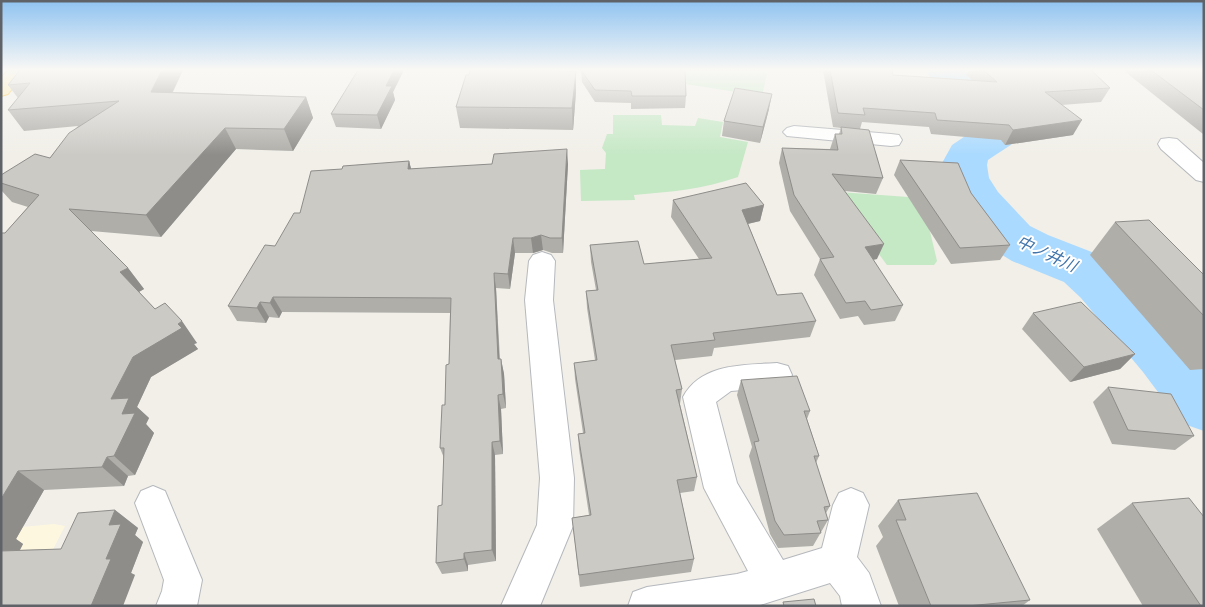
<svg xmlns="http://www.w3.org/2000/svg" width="1205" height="607" font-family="'Exo 2','Noto Sans JP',sans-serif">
  <rect width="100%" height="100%" fill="#f1efe8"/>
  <!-- commercial -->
  <path fill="#fef7e0" d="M54,524L65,526L24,606H1V529Z"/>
  <!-- green -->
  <g fill="#c5e8c5">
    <path d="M686,70H768L762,96L685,84Z"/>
    <path d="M613,115H661L662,125L695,126L698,118L723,122L720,137L748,142L738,177C704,189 670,192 634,195L635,200L581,201L580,170L605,169L606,153L602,148L607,134H613Z"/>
    <path d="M839,192L922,198L937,261L934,265H887L850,215Z"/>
  </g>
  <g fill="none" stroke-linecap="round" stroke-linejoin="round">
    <!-- river -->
    <path fill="#aadaff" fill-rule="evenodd" d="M929,70H967V72C987,88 1018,95 1033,116C1029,138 1005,148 988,160L987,165L989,178L998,192L1030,226L1048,235L1102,256L1119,270L1204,359V431L1181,423L1143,372L1081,298L1064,282L1012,261L994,250L962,212L943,178L941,165L952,145L989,120C966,106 943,97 928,74Z"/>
    <defs>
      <g id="minor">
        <path d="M794,126L891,134L899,135L902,140L899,145L891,146L787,136L783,132L787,128Z"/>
        <path d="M1169,138L1177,139L1204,163V182L1196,180L1161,149L1158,144L1161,139Z"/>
        <path d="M542,252L551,255L555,261L553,300L574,478L573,526L540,606H501L537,525L540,478L525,300L529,261L533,255Z"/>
        <path d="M777,363L788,366L792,375L788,384L777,387L731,391L716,402L737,483L783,560L822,548L833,505L839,493L851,488L863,493L869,505L857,557L869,573L881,606H842L840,596L830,583L757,606H628L633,592L647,587L737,574L748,571L704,488L683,397C701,363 744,365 777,363Z"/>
        <path d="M153,486L165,491L202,580L197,606H156L162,591L164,580L135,503L141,491Z"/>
      </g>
      <path id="highway" d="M8,70H27L8,94L1,96V78Z"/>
    </defs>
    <!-- minor casing -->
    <use href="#minor" stroke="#b5b8bc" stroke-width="2"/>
    <!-- highway casing -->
    <use href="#highway" stroke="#f9ab00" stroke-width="2"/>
    <!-- minor -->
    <use href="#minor" fill="#fff" fill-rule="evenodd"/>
    <!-- highway -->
    <use href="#highway" fill="#fde293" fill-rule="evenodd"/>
  </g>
  <!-- wall -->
  <g fill="#afaea9">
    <path d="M183,70L173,92L306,97L313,118L293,151L236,149L161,237L91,231L128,268L144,289L139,292L155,309L197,343L194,344L198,349L151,377L137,407L149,418L146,424L154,433L135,475L128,476L124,486L44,490L16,539L23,544L20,550L61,549L115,510L138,528L135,535L143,542L131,573L135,575L1,606L5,233L28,207L12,202L1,190V175L50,158L78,126L24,131L8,110L18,98L8,85Z"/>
    <path d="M581,70L686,96L685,108L631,109V103L595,102L582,82Z"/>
    <path d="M823,70H892L893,75L972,80L966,75L969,70H1091L1110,88L1101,102L1061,105L1073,135L1005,145L1001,140L931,134L929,127L862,122L860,129L883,178L876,194L845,191L877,259L873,260L903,305L895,321L864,325L858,316L840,319L814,275L820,259L790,211L779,163L782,148L830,149L835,134H839L841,128L833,127Z"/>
    <path d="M1123,70H1204V134H1203Z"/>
    <path d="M576,71V92L573,130L460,128L456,107Z"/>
    <path d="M403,72L393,92L395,100L381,129L336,127L331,114Z"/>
    <path d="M769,109L760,143L722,136L724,121Z"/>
    <path d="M900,160L971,193L1010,245L1000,260L951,264L894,175Z"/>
    <path d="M409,161L411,169L568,164L563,253H552L543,250L533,253H515L510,289L496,288L500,359H501L504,374L506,408L501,409L503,454L495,455L496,561L468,565V571L442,574L436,563L442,505L444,458L440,448L449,364L450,313L282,312L279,318L269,317L266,323L237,321L228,306L275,246L300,213L342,169Z"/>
    <path d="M673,200L764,205L760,221L748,224L777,295L816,321L810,337L714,348L712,356L675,360L682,389L680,404L697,477L694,491L680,493L694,559L691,572L580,587L572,518L589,515L579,449L578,434L583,433L575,379L574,363L595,360L587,308L586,291L596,290L591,262L590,245L644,264L699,259L671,217Z"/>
    <path d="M1115,222L1204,275V369L1190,370L1090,255Z"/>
    <path d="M1033,313L1135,354L1120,369L1070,382L1022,329Z"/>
    <path d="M741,380L810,411L807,419L819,456L816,463L830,506L826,513L828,520L813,546L778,548L770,534L749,456L752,447L737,395Z"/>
    <path d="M1108,387L1194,436L1175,450L1112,444L1093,402Z"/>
    <path d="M898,500L1030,600L1022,606H899L876,546L883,537L878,526Z"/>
    <path d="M1132,503L1204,606H1143L1097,529Z"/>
  </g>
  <!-- shaded-wall -->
  <g fill="#8f8d8a">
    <path d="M162,70H183L163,112L151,92Z"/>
    <path d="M394,70H403V72L393,92L395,100L381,129L377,115L386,86Z"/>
    <path d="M576,71V92L573,130L572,108Z"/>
    <path d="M772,94L769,109L760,143L763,127Z"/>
    <path d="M306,97L313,118L293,151L284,129Z"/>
    <path d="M1082,120L1073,135L1005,145L1013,130Z"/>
    <path d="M225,128L236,149L161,237L146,215Z"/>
    <path d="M567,149L568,164L563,253L562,238Z"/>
    <path d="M409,161L413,176L408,169Z"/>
    <path d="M764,205L760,221L738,226L742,210Z"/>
    <path d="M541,235L543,250L533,253L531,238Z"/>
    <path d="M513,238L515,253L510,289L508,274Z"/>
    <path d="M884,244L877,259L858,262L865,247Z"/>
    <path d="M128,268L144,289L137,293L120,272Z"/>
    <path d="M494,273L496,288L500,374L498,359Z"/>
    <path d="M273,297L282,312L279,318L270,303Z"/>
    <path d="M260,302L269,317L266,323L257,308Z"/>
    <path d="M182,321L197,343L194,344L198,349L151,377L137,407L149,418L146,424L154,433L135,475L114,456L122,414L111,399L133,357Z"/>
    <path d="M1135,354L1120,369L1070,382L1084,367Z"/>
    <path d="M501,359L504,374L506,408L503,394Z"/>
    <path d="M498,395L501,409L503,454L500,441Z"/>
    <path d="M492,442L495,455L496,561L492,550Z"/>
    <path d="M107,457L128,476L124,486L102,467Z"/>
    <path d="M18,471L44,490L16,539L23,544L10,568L1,563V499Z"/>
    <path d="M115,510L138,528L135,535L143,542L131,573L135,575L123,606H91L106,559L109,525Z"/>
    <path d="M464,553L468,565V571L464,559Z"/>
  </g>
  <!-- building -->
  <g fill="#cccac5" stroke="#8f8d8a">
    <path d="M20,70H162L151,92L306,97L284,129L225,128L146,215L69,209L128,268L120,272L155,309L165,303L182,321L178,324L182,328L133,357L111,399L129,398L122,414L135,413L114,456L107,457L102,467L18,471L1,499V233H5L39,195L1,183V175L35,154L50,158L69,133L119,101L8,110L30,83L8,85Z"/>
    <path d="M358,70H394L386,86H392L377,115L331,114Z"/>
    <path d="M470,70L576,71L572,108L456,107L466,75H469Z"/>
    <path d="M581,70H685L686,96H632L631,91L595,90Z"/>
    <path d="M830,70H892L893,75L997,82L983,70H1091L1110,88L1045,92L1082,120L1013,130L1009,125L937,120L935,113L863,108L865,115L838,113Z"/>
    <path d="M1151,70H1204V110Z"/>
    <path d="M735,88L772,94L763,127L724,121Z"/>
    <path d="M841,127L869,130L883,178L832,174L884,244L865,247L903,305L871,310L865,301L846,303L820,259L834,257L794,195L782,148L838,150L835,134H842Z"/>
    <path d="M567,149L562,238H550L541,235L531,238H513L508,274L494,273L498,359H501L503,394L498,395L500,441L492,442V550L464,553V559L436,563L438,506L442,505L444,448H440L442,405H445L446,365L449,364L451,298L273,297L270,303L260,302L257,308L228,306L265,245L275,246L294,213H300L311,171L342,169L343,166L409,161L408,169L492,164L494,154Z"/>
    <path d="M900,160L958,163L971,193L1010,245L960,248Z"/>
    <path d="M746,183L764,205L742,210L777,295L802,293L816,321L713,333L715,340L671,345L682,389L676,390L697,477L677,480L694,559L579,575L572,518L591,515L578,434L585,433L574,363L597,360L586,291L598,290L590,245L638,241L644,264L712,258L673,200Z"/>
    <path d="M1149,220L1204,275V316L1115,222Z"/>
    <path d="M1081,302L1135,354L1084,367L1033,313Z"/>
    <path d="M797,376L810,411H804L819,456H814L830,506L824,507L828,520L817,521L821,533L784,535L775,521L754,442L759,441L741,380Z"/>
    <path d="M1108,387L1171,394L1194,436L1128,430Z"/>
    <path d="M977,493L1030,600L967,606H931L896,520H906L898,500Z"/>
    <path d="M1189,498L1204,517V606H1201L1132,503Z"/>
    <path d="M115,510L109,525L121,524L106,559H111L91,606H1V551L61,549L78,513Z"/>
    <path d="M814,599L816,606H784L783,602Z"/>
  </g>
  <!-- sky -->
  <linearGradient id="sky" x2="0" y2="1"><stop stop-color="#8fc3f1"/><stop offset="0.45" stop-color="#f9f8f5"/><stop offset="1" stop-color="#f9f8f5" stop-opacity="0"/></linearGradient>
  <rect width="1205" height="155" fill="url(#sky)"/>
  <g text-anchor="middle" stroke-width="4" stroke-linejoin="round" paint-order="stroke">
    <!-- water labels -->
    <g font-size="16" font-style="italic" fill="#4174aa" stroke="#fff">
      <text transform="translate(1047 253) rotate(25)" y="6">中ノ井川</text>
    </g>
  </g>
  <!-- border -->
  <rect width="1205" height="607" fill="none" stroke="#5f6368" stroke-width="5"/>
</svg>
